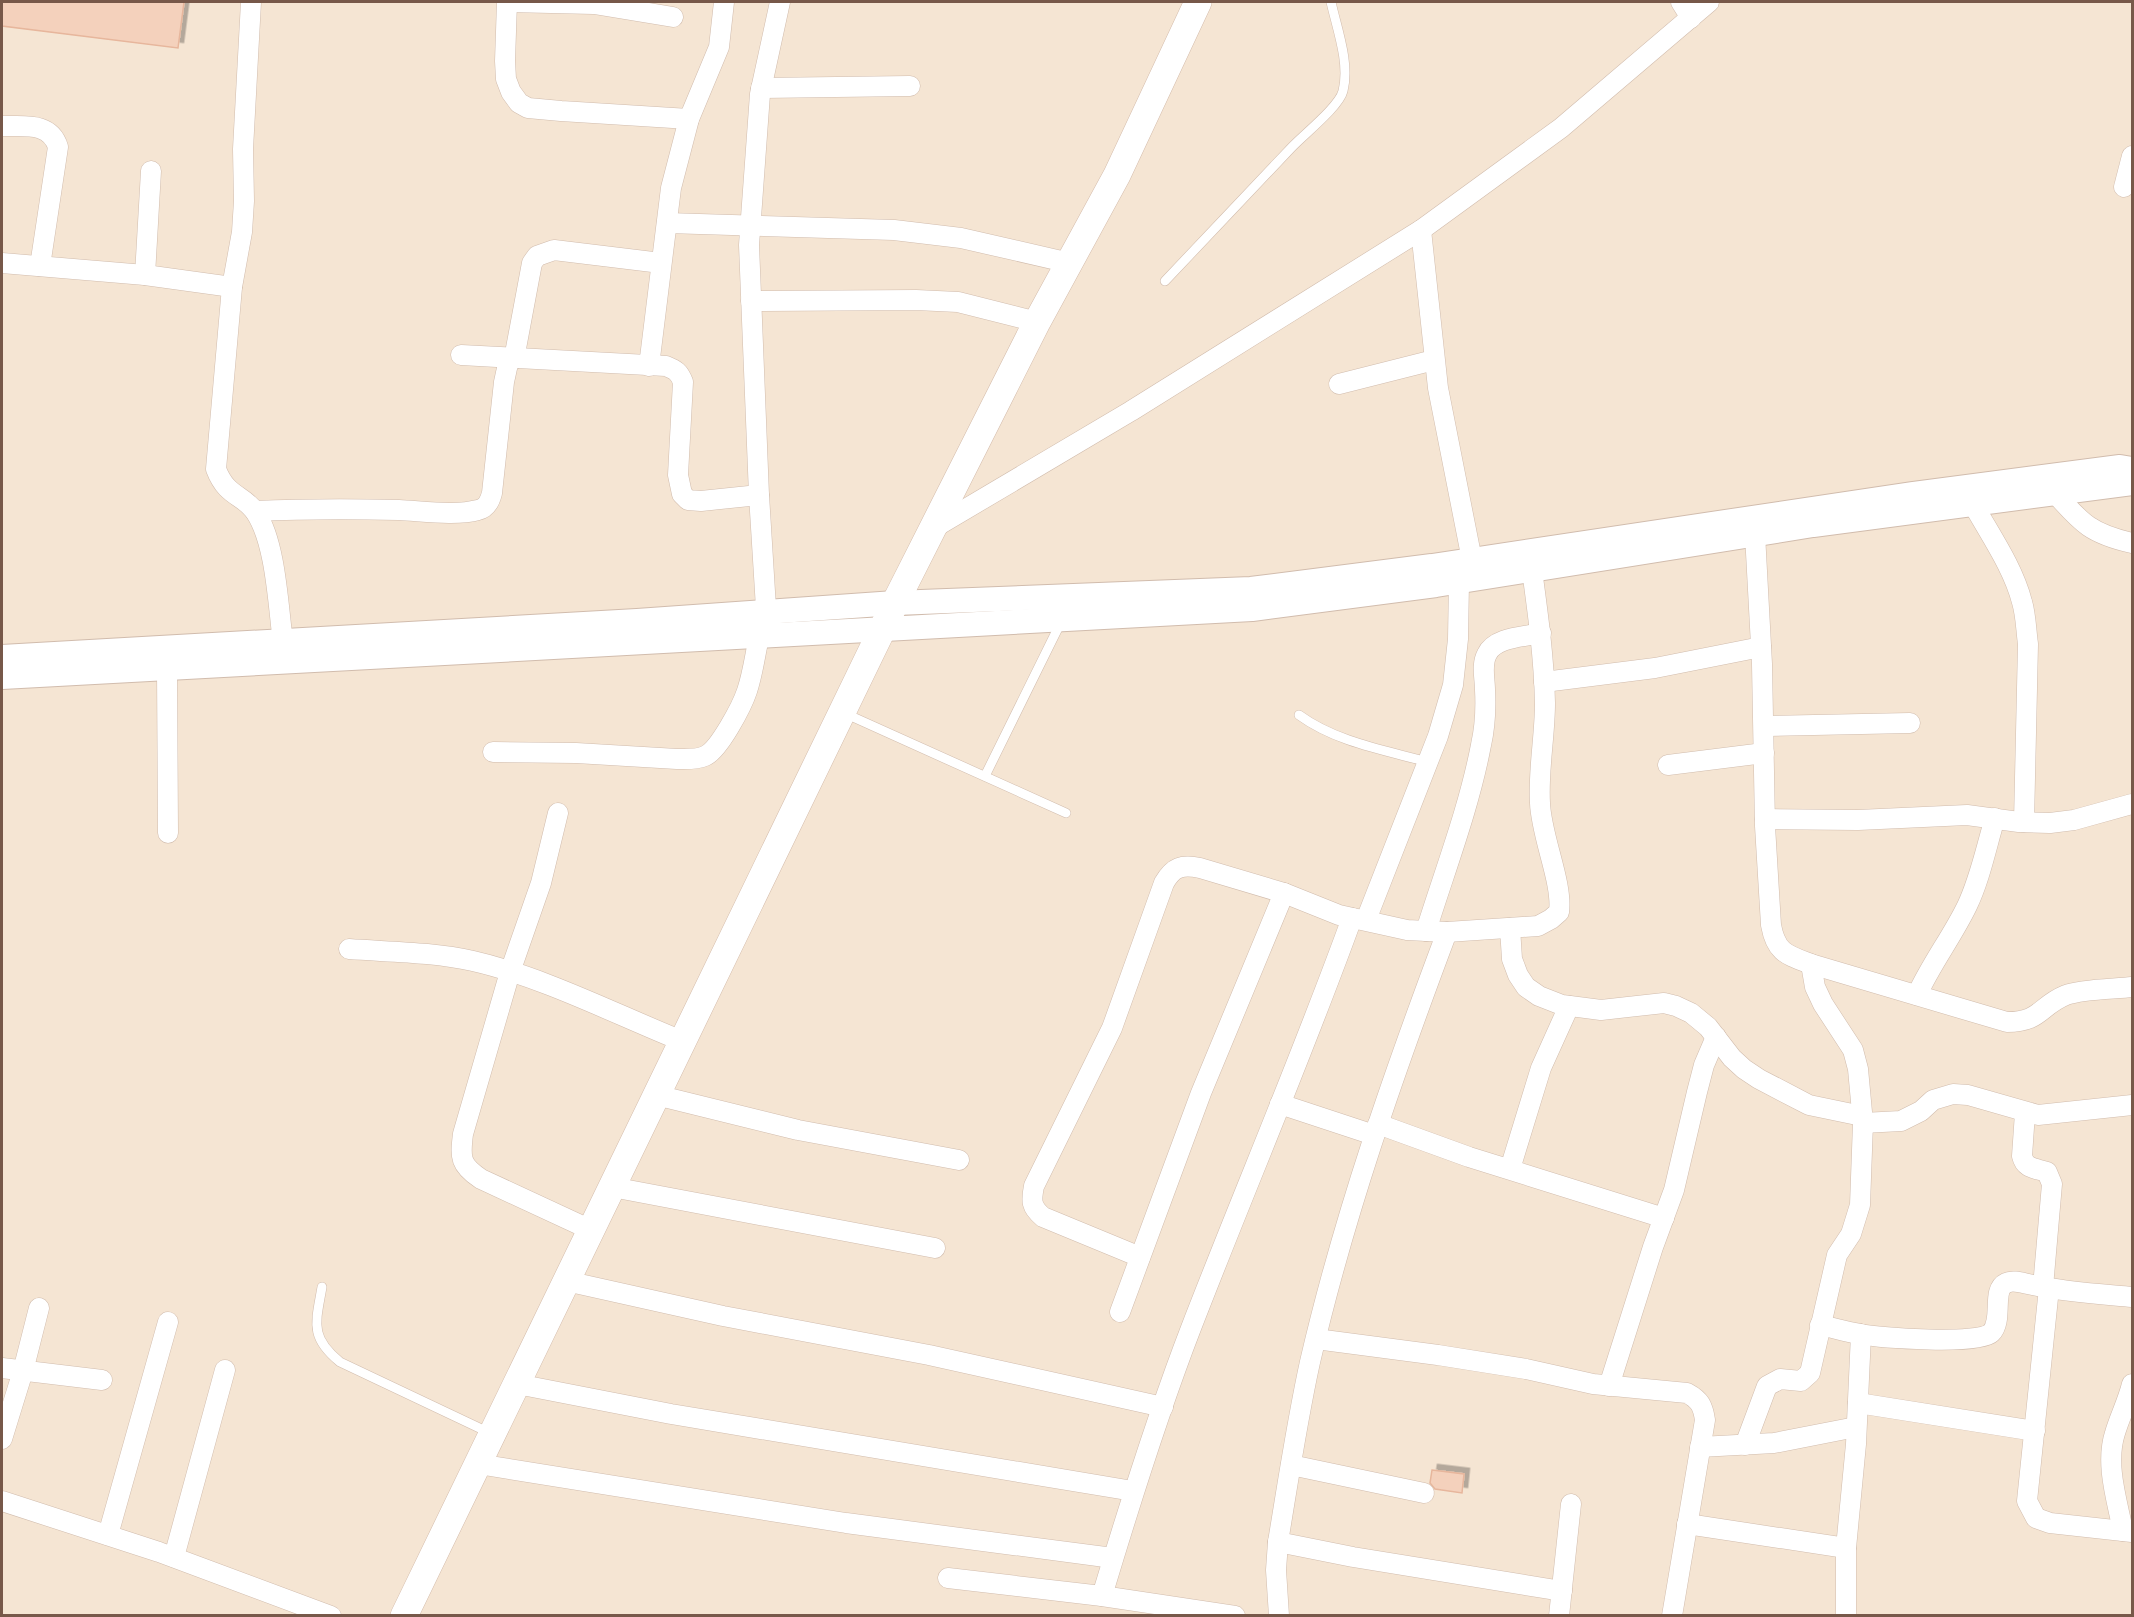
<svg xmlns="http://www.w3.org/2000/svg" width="2134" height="1617" font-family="Helvetica,sans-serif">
  <defs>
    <filter id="shadow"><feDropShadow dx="5.5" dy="-5.5" stdDeviation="0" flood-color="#0004"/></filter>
  </defs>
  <rect width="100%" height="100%" fill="#fdf3e5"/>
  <!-- residential -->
  <rect fill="#f5e5d3" x="2" y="2" width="2130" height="1613"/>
  <!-- building -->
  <g fill="#f4d1bc" stroke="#e7b69c" stroke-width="1.5" filter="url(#shadow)">
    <path d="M2,2H184L178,48L2,26Z"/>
    <path d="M1432,1470L1464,1474L1462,1493L1435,1489L1430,1483Z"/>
  </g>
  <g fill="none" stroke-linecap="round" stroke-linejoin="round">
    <defs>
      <g id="service">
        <path d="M1165,281C1207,237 1249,192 1291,148C1303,135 1339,107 1343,91C1350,63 1337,29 1331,2"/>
        <path d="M844,713L1066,813"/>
        <path d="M1299,715C1336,742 1384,750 1428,762"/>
        <path d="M985,776L1061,622"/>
        <path d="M322,1287C316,1322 309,1337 340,1362L490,1433"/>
      </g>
      <g id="minor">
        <path d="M251,2L243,149L244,201L242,232L232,287L216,469C227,498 244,494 256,513C276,544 278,605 283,642"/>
        <path d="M507,2L505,61L506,79L511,92L519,103L528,108L561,111L689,119"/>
        <path d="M508,2L594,4L673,17"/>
        <path d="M1681,2L1691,18"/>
        <path d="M761,88L910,86"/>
        <path d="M2,126C23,127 50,121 58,147L40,266"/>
        <path d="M2124,187L2132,156"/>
        <path d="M667,223L894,230L961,238L1070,263"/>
        <path d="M1421,230L1438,388L1472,560"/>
        <path d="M2,263L145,275L232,287"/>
        <path d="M145,275L151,171"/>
        <path d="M751,301L916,300L958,302L1037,322"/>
        <path d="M461,355L666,366C676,370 679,372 683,382L678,475L682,494L688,500L701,501L759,495"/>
        <path d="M514,359L532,263L537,256L554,250L661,263"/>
        <path d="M649,366L671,188L689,119L719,47L724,2"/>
        <path d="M1339,384L1434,360"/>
        <path d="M2055,493C2082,524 2092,534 2132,543"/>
        <path d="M1973,504C1990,535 2013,567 2022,602C2026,615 2026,630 2028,644L2024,822"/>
        <path d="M255,511C303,509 351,509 399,510C422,511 456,516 478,510C487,508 490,501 492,493L504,382L509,359"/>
        <path d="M932,529L1131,411L1421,230L1561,128L1709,2"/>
        <path d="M1755,534L1762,664L1765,826L1771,925C1776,953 1787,955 1811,964L2007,1022C2041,1022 2039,1006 2066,995C2082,989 2114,989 2132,987"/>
        <path d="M767,624L759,495L749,245L760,94L780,2"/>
        <path d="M167,668L168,833"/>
        <path d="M1544,682L1655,668L1761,647"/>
        <path d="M1764,726L1910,723"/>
        <path d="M493,752L576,753L677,759C686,759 696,760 705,756C719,750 742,706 747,691C753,673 755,655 759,637"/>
        <path d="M1668,765L1764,753"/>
        <path d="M558,813L541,883L510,972L463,1134C460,1158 460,1165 481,1179L591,1230"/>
        <path d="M1765,819L1858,820L1967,815L2019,822L2050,823L2074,820L2132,804"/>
        <path d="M1366,920L1438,736L1453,685L1458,639L1459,581"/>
        <path d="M1510,928L1512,959L1518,975L1526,987L1539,996L1562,1005L1601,1010L1664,1003L1676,1006L1691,1013L1708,1027L1732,1058L1744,1069L1759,1079L1809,1105L1862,1116"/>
        <path d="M1426,931C1445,870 1469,808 1481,745C1485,727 1486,708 1485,690C1485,678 1481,665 1487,654C1495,637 1524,637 1541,633"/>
        <path d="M349,949C390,952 433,952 473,961C543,977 615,1014 682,1041"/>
        <path d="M1917,995C1931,964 1952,937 1967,906C1980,879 1986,848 1995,818"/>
        <path d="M656,1095L798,1130L959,1160"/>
        <path d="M1280,1104L1374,1135"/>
        <path d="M2025,1113L2022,1156C2025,1169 2035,1168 2047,1172L2052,1184L2043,1287"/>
        <path d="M1863,1123L1901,1121L1921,1111L1933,1100L1953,1094L1968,1095L2038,1115L2132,1105"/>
        <path d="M1378,1124L1469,1157L1664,1218"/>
        <path d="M1510,1169L1541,1068L1569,1006"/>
        <path d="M612,1187L935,1248"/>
        <path d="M1140,1257L1043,1217C1031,1207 1031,1201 1034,1186L1112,1028L1164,883C1173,867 1182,864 1200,868L1284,893L1339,915L1407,930L1447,932L1538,926L1551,919L1559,912C1563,883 1541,836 1540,803C1538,770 1545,736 1545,703C1544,658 1538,614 1532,570"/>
        <path d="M566,1281L723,1316L929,1355L1163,1407"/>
        <path d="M2049,1288L2027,1501L2036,1518L2050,1523L2132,1532"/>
        <path d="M1120,1312L1201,1093L1284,893"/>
        <path d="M1820,1325C1834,1328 1847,1332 1860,1334C1880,1338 1979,1345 1991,1333C2004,1320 1991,1290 2006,1283C2014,1279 2025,1284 2033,1285C2065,1292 2099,1294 2132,1297"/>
        <path d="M1316,1339L1438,1355L1526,1369L1593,1384L1687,1393C1700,1400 1703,1406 1705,1420L1672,1616"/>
        <path d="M2,1368L102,1380"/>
        <path d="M517,1384L671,1414L1133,1491"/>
        <path d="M1609,1386L1653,1247L1674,1190L1697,1092L1704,1065L1716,1037"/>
        <path d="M1858,1403L2035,1431"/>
        <path d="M2,1439L23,1371L39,1308"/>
        <path d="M1745,1445L1767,1386L1780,1379L1801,1381L1810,1373L1837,1255L1851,1234L1860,1205L1863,1123L1858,1069L1853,1050L1823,1004L1815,987L1811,964"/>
        <path d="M1700,1447L1774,1443L1856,1427"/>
        <path d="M478,1464L846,1523L1113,1558"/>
        <path d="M1291,1465L1424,1493"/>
        <path d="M2,1501L159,1552L331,1616"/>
        <path d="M1687,1524L1846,1548"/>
        <path d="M2123,1531C2117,1500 2105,1464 2115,1433C2120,1416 2128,1401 2132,1384"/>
        <path d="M108,1535L168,1322"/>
        <path d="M1278,1542L1353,1557L1562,1591"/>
        <path d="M174,1557L225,1370"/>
        <path d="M948,1578L1102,1596L1235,1616"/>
        <path d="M1102,1596C1129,1506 1157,1416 1191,1328C1244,1191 1302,1056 1352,918"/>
        <path d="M1279,1616L1276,1570L1278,1542C1288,1482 1297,1421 1310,1362C1344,1215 1394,1073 1447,932"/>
        <path d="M1559,1616L1571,1504"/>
        <path d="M1846,1616V1548L1856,1444L1861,1334"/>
      </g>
      <g id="tertiary">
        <path d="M2,657L637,621L895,603L1251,589L1432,566L1912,494L2120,467L2132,469"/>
        <path d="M2,677L1252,609L1436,585L1813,525L2132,483"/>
      </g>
      <path id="secondary" d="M404,1616L895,603L1037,322L1117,175L1198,2"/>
    </defs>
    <!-- service casing -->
    <use href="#service" stroke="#d1bcad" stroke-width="10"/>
    <!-- minor casing -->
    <use href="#minor" stroke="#d1bcad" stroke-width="21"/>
    <!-- tertiary casing -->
    <use href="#tertiary" stroke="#d1bcad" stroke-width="26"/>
    <!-- secondary casing -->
    <use href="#secondary" stroke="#d4bcab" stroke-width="28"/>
    <!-- service -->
    <use href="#service" stroke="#fff" stroke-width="9"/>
    <!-- minor -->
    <use href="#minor" stroke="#fff" stroke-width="20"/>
    <!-- tertiary -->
    <use href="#tertiary" stroke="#fff" stroke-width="24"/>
    <!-- secondary -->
    <use href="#secondary" stroke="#fff" stroke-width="27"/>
  </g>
  <!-- border -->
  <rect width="2134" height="1617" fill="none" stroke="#775849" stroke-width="6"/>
</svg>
